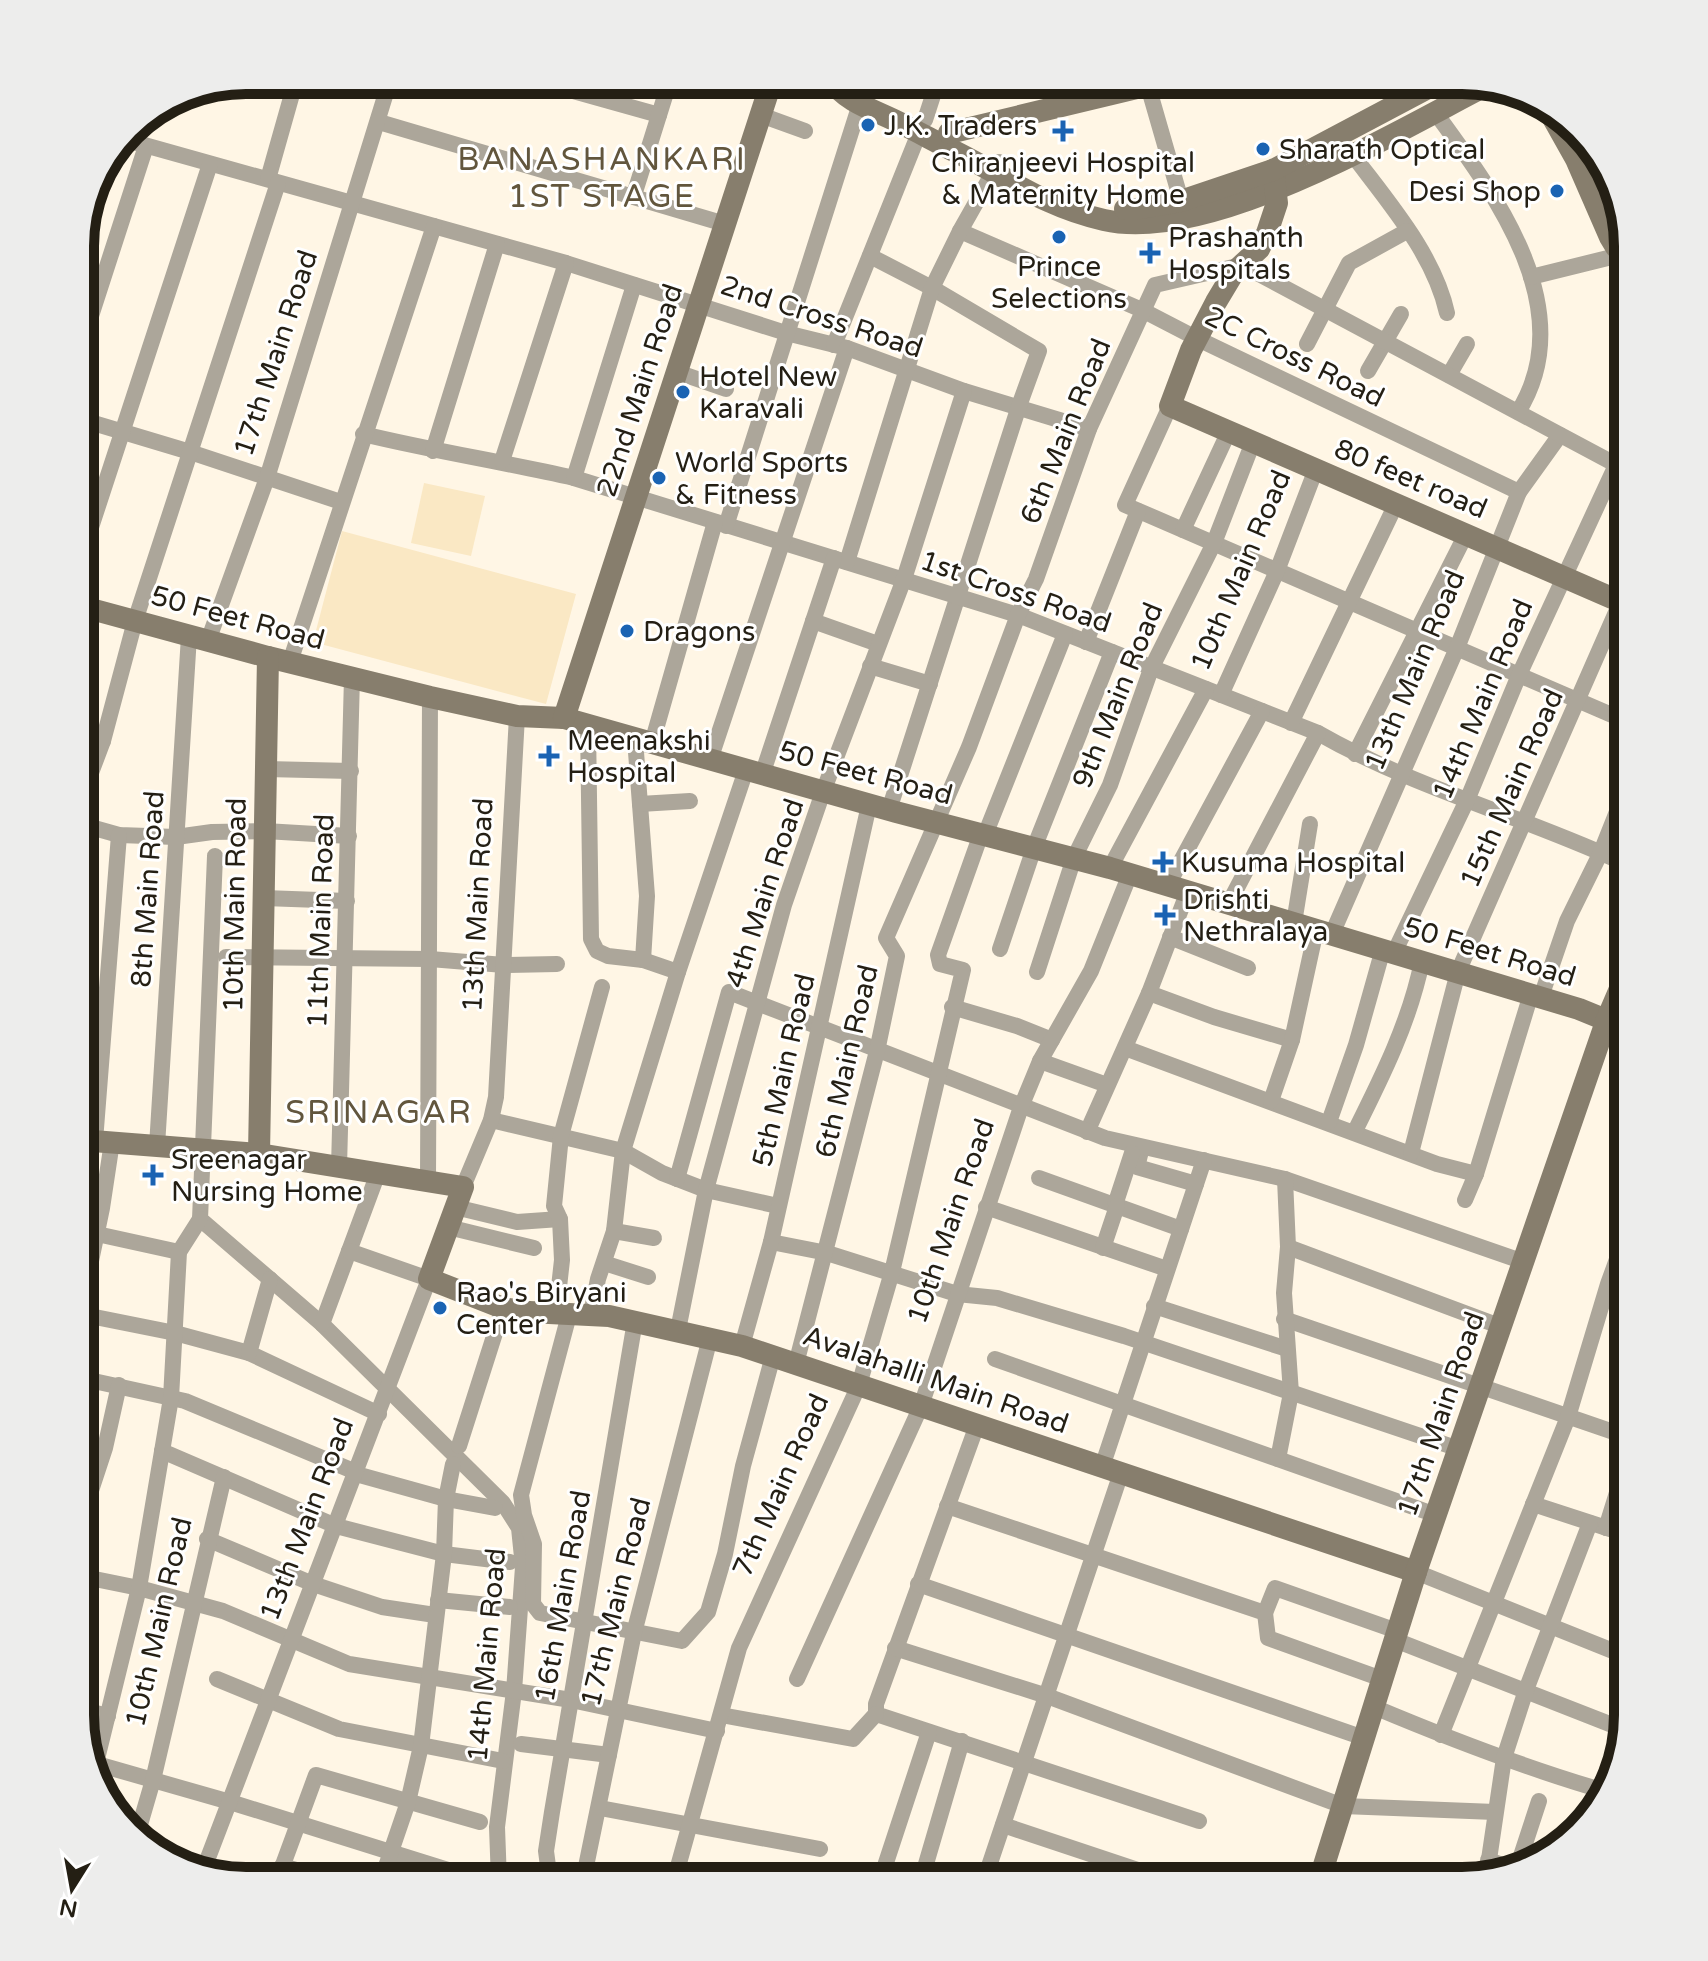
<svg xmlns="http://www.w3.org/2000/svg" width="1708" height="1961" font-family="'Varela Round',sans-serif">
  <rect width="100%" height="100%" fill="#fff6e5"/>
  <!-- built -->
  <g fill="#fae8c4">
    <path d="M424,483L485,496L471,556L411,543Z"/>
    <path d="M342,531L576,594L546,704L313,642Z"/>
  </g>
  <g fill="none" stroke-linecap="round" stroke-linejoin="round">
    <!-- street -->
    <g stroke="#aca69a" stroke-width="16">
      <path d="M254,80L293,92"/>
      <path d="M534,80L659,115"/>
      <path d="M1143,80L1148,86L1184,211"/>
      <path d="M862,89L865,80"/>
      <path d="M1435,112C1495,194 1582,310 1518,412"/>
      <path d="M761,115L805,131"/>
      <path d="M925,120L938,80"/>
      <path d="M379,122L725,224"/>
      <path d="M123,139L566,263L786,333L847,348L964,391L1089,429"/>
      <path d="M1352,154C1388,202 1434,254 1447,313"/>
      <path d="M268,179L296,80"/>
      <path d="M634,195L670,80"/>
      <path d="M960,231L1142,310L1198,339L1519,492"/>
      <path d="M870,256L932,288L1039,351L1019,406L889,810"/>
      <path d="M1531,277L1624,254L1628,284"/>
      <path d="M1307,344L1349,263L1407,231"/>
      <path d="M834,345L919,133"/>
      <path d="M80,350L146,146"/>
      <path d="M1368,371L1401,314"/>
      <path d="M677,372L726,389"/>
      <path d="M1449,375L1467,344"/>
      <path d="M1170,406L1125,505L1628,722"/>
      <path d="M1621,410L1628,378"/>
      <path d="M80,419L190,452L341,502"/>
      <path d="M363,434C433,451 504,462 574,478L1018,615L1318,733C1416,789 1526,817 1628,865"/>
      <path d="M433,451L497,244"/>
      <path d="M502,461L566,263"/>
      <path d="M574,478L634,285"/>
      <path d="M726,526L860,104"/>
      <path d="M1183,530L1229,431"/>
      <path d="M80,561L210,164"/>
      <path d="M847,562L932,288L960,231L999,162"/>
      <path d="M813,621L878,644"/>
      <path d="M208,641L267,478L390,80"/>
      <path d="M1086,642L1138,511"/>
      <path d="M290,662L434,226"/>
      <path d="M870,666L930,684"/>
      <path d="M1221,695L1277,571L1316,469"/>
      <path d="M1291,723L1396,504"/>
      <path d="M588,726L591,939L597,951L608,956L643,960L678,972"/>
      <path d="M80,731L103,741"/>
      <path d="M635,739L647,896L643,960"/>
      <path d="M652,743L715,522"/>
      <path d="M1355,754L1466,534"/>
      <path d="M710,760L847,348"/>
      <path d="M266,769L351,771"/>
      <path d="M762,775L834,558"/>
      <path d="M80,802L103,741L135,621L278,183"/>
      <path d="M640,804L690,801"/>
      <path d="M80,824L119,835L176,837L212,832L265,831L349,836"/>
      <path d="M985,835L1065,634"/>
      <path d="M215,856L200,1219L322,1324L503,1503L519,1528L523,1567L514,1691L497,1827L499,1881"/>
      <path d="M1110,868L1206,689"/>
      <path d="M1168,885L1262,711"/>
      <path d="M264,898L347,901"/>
      <path d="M1229,903L1318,733"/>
      <path d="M1294,923L1310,824"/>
      <path d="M1332,934L1457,648L1519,492L1560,435"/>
      <path d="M1170,937L1248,968"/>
      <path d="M1000,949L1034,848L1112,652"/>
      <path d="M1394,953L1468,798L1519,675L1616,465"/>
      <path d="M226,957L430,959L504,965L557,964"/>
      <path d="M1037,972L1074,858L1110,785L1151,669L1214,543L1253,442"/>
      <path d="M1149,993L1214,1017L1292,1040"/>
      <path d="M1541,997L1567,921L1601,852L1628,784"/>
      <path d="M952,1007L1017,1026L1052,1040"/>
      <path d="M1125,1048L1437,1164L1476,1174"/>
      <path d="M1040,1061L1107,1085"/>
      <path d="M1271,1101L1292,1040L1316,930"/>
      <path d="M491,1120L623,1151L662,1173L706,1190L778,1206"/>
      <path d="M1329,1122L1356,1045L1383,949"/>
      <path d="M1355,1131C1382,1077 1410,1021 1422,961"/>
      <path d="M1087,1132L1149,993L1188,891"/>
      <path d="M95,1141L119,835"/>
      <path d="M157,1146L189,636"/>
      <path d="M1142,1147L1137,1167L1196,1184"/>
      <path d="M1411,1153L1458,972L1628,585"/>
      <path d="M339,1167L352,677"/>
      <path d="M1039,1178L1181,1229"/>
      <path d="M677,1179L729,992L1105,1138L1285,1179L1524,1262"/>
      <path d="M428,1181L430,697"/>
      <path d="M463,1187L491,1120L496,1097L517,716"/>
      <path d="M1465,1200L1476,1174L1531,994"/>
      <path d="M1115,1205L1132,1153"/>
      <path d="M455,1207L517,1222L560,1219"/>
      <path d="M986,1207L1167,1269"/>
      <path d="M448,1227L534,1248"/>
      <path d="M614,1231L654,1238"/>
      <path d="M97,1234L179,1252"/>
      <path d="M771,1242L827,1253L957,1294L997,1298L1124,1336L1459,1449"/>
      <path d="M1288,1247L1502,1327"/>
      <path d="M1103,1248L1117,1206"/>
      <path d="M604,1263L648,1277"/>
      <path d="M1154,1306L1287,1349"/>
      <path d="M80,1314L175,1333L249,1353L379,1414"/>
      <path d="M80,1314L102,1208L112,1142"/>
      <path d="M556,1314L562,1260L560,1219L554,1206L561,1136L602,987"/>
      <path d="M591,1314L598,1279L614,1231L623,1151L678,972L746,770"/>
      <path d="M569,1315L521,1495L524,1515L534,1544L533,1604L540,1613L682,1641L708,1612L725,1554L743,1466L773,1356"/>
      <path d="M1284,1319L1628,1437"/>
      <path d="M322,1324L378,1173"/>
      <path d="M678,1330L706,1190L784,905L823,792L904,579L964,391"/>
      <path d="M742,1346L771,1242L869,805"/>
      <path d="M249,1353L270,1279"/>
      <path d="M995,1359L1436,1515"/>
      <path d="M796,1364L877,1051L897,956L886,938L969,747L1018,615L1036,579L1089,429L1155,285L1242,265L1628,471"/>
      <path d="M80,1378L185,1401L351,1470L356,1474L446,1499L495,1508"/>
      <path d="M977,1425L876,1704V1714L1199,1821"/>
      <path d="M459,1446L503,1308"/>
      <path d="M162,1451L336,1526L444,1554L510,1562"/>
      <path d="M1278,1459L1291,1393L1284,1293L1288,1247L1285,1179"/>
      <path d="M1102,1467L1204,1160"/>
      <path d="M1533,1504L1628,1535"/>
      <path d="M947,1506L1265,1613L1268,1638L1382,1679"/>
      <path d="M80,1524L105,1448L119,1385"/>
      <path d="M1606,1528L1628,1457"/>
      <path d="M207,1539L313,1584L382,1607L435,1615"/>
      <path d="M1416,1572L1628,1657"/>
      <path d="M80,1576L139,1588L223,1611L349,1664L571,1700L717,1731"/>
      <path d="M918,1584L1364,1738"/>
      <path d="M438,1600L510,1607"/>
      <path d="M1265,1613L1275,1588L1397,1631"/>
      <path d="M1395,1640L1625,1730"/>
      <path d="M895,1648L1047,1696L1343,1806L1495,1812"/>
      <path d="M1620,1654L1628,1631"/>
      <path d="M217,1679L339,1729L503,1761"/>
      <path d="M797,1679L921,1406L1021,1107L1040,1061L1091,971L1130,874"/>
      <path d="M1374,1707C1450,1739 1528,1769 1608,1792"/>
      <path d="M80,1709L108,1716"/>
      <path d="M721,1715L853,1739L876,1714"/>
      <path d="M1441,1735L1568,1417L1608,1284L1628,1229"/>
      <path d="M521,1744L609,1755"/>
      <path d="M96,1763L139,1588L171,1398L179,1252L200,1219"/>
      <path d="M97,1764L230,1802L483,1881"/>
      <path d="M600,1808L820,1849"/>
      <path d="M1003,1825L1171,1881"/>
      <path d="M137,1835L153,1780L224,1477"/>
      <path d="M1560,1838L1568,1841"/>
      <path d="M1488,1860L1506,1866"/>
      <path d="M1519,1862L1539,1801"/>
      <path d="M282,1866L335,1881"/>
      <path d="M203,1871L429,1279L349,1251"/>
      <path d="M1487,1873L1504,1758L1526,1690L1590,1523"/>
      <path d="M277,1881L316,1775L480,1822"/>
      <path d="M381,1881L408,1802L421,1746L444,1554L446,1499L453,1464"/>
      <path d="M550,1881L546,1851L552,1812L635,1321"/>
      <path d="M583,1881L634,1633L710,1338"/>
      <path d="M674,1881L739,1648L859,1385L892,1272L963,970L940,964L938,955L981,834"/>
      <path d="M880,1881L929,1732"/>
      <path d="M921,1881L962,1741"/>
      <path d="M984,1881L1121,1473"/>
    </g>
    <!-- secondary -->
    <g stroke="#877e6d" stroke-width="22">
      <path d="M831,80C846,103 878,111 902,124C920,133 938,143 956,152C1008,178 1045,207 1104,220C1208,244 1394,133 1487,85"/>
      <path d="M1544,102L1576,159L1610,237L1616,247L1628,255"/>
      <path d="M949,133L1170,80"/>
      <path d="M1273,170L1277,203L1267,233L1259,249L1234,272L1216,302L1191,350L1170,406L1628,605"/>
      <path d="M1125,209H1136L1181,201L1273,170L1443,80"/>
      <path d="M80,606L268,657L430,697L517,716L564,718L896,812L1110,868L1579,1009L1628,1029"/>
      <path d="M564,718L772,80"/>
      <path d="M80,1140L259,1154L463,1187L429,1279L503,1308L529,1312L609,1316L742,1346L1416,1572"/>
      <path d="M259,1154L268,657"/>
      <path d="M1319,1881L1416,1572L1607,1019L1628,970"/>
    </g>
  </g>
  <!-- markers -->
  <g fill="#1a63b3" stroke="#fff" stroke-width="3">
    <circle cx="868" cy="125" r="8"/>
    <path d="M1059 119h8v8h8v8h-8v8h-8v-8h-8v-8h8z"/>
    <circle cx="1263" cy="149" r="8"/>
    <circle cx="1557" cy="191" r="8"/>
    <circle cx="1059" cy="237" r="8"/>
    <path d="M1146 241h8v8h8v8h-8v8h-8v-8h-8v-8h8z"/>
    <circle cx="683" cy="392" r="8"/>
    <circle cx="659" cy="478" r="8"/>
    <circle cx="627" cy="631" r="8"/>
    <path d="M545 744h8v8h8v8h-8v8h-8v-8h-8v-8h8z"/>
    <path d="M1159 850h8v8h8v8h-8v8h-8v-8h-8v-8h8z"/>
    <path d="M1161 903h8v8h8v8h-8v8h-8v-8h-8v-8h8z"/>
    <path d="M149 1163h8v8h8v8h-8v8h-8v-8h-8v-8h8z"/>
    <circle cx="440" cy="1308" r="8"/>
  </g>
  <g text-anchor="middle" stroke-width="6" stroke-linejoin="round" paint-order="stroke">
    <!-- poi labels -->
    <g font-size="28" fill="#241f14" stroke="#fff" text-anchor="start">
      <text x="884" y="135">J.K. Traders</text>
      <text x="1279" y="159">Sharath Optical</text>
      <text x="1063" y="172" text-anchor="middle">Chiranjeevi Hospital<tspan x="1063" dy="32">&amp; Maternity Home</tspan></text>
      <text x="1541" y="201" text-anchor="end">Desi Shop</text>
      <text x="1168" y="247">Prashanth<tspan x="1168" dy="32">Hospitals</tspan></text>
      <text x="1059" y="276" text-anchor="middle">Prince<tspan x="1059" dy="32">Selections</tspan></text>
      <text x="699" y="386">Hotel New<tspan x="699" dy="32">Karavali</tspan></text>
      <text x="675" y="472">World Sports<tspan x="675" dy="32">&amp; Fitness</tspan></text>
      <text x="643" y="641">Dragons</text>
      <text x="567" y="750">Meenakshi<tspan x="567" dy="32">Hospital</tspan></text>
      <text x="1181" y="872">Kusuma Hospital</text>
      <text x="1183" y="909">Drishti<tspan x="1183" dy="32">Nethralaya</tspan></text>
      <text x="171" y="1169">Sreenagar<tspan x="171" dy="32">Nursing Home</tspan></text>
      <text x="456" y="1302">Rao's Biryani<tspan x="456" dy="32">Center</tspan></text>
    </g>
    <!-- street labels -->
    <g font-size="28" fill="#241f14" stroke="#fff">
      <text transform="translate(822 316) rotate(18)" y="10">2nd Cross Road</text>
      <text transform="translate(275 353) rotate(-72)" y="10">17th Main Road</text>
      <text transform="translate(1295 356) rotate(26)" y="10">2C Cross Road</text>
      <text transform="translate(639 390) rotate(-72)" y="10">22nd Main Road</text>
      <text transform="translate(1065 431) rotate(-68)" y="10">6th Main Road</text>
      <text transform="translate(1411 478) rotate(23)" y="10">80 feet road</text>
      <text transform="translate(1240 570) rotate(-67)" y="10">10th Main Road</text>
      <text transform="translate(1016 591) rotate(19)" y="10">1st Cross Road</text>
      <text transform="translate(238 617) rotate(15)" y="10">50 Feet Road</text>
      <text transform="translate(1414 670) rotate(-67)" y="10">13th Main Road</text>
      <text transform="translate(1117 695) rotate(-68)" y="10">9th Main Road</text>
      <text transform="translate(1482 699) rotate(-67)" y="10">14th Main Road</text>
      <text transform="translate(866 772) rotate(15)" y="10">50 Feet Road</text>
      <text transform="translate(1511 788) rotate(-66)" y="10">15th Main Road</text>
      <text transform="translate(147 889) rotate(-86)" y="10">8th Main Road</text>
      <text transform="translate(764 893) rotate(-72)" y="10">4th Main Road</text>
      <text transform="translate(234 905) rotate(-89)" y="10">10th Main Road</text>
      <text transform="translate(477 905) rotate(-87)" y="10">13th Main Road</text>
      <text transform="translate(320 921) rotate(-88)" y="10">11th Main Road</text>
      <text transform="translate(1490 951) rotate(17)" y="10">50 Feet Road</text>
      <text transform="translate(846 1061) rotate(-77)" y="10">6th Main Road</text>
      <text transform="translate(783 1070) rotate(-77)" y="10">5th Main Road</text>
      <text transform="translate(950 1221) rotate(-71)" y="10">10th Main Road</text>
      <text transform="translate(936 1379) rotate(19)" y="10">Avalahalli Main Road</text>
      <text transform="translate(1440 1414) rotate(-71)" y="10">17th Main Road</text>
      <text transform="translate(780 1485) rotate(-66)" y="10">7th Main Road</text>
      <text transform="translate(306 1519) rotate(-69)" y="10">13th Main Road</text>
      <text transform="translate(562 1596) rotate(-80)" y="10">16th Main Road</text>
      <text transform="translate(615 1602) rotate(-76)" y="10">17th Main Road</text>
      <text transform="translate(158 1622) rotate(-77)" y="10">10th Main Road</text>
      <text transform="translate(486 1655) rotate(-85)" y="10">14th Main Road</text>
    </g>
    <!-- quarter labels -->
    <g font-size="32" letter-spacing="2" fill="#62563d" stroke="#fff">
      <text x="602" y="170">BANASHANKARI<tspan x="602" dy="37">1ST STAGE</tspan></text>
      <text x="379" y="1123">SRINAGAR</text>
    </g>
  </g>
  <!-- crop -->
  <path d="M0 0H1708V1961H0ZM246 94H1462A152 152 0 0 1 1614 246V1715A152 152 0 0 1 1462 1867H246A152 152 0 0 1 94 1715V246A152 152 0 0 1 246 94Z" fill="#ededec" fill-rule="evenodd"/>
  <path fill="none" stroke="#241f14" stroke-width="10" d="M246 94H1462A152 152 0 0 1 1614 246V1715A152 152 0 0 1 1462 1867H246A152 152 0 0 1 94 1715V246A152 152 0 0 1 246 94Z"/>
  <!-- north arrow -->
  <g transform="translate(72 1889) rotate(191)" stroke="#ffffff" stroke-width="6" paint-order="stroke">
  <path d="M0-6L14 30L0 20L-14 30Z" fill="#241f14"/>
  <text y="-12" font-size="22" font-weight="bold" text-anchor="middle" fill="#241f14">N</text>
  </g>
</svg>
